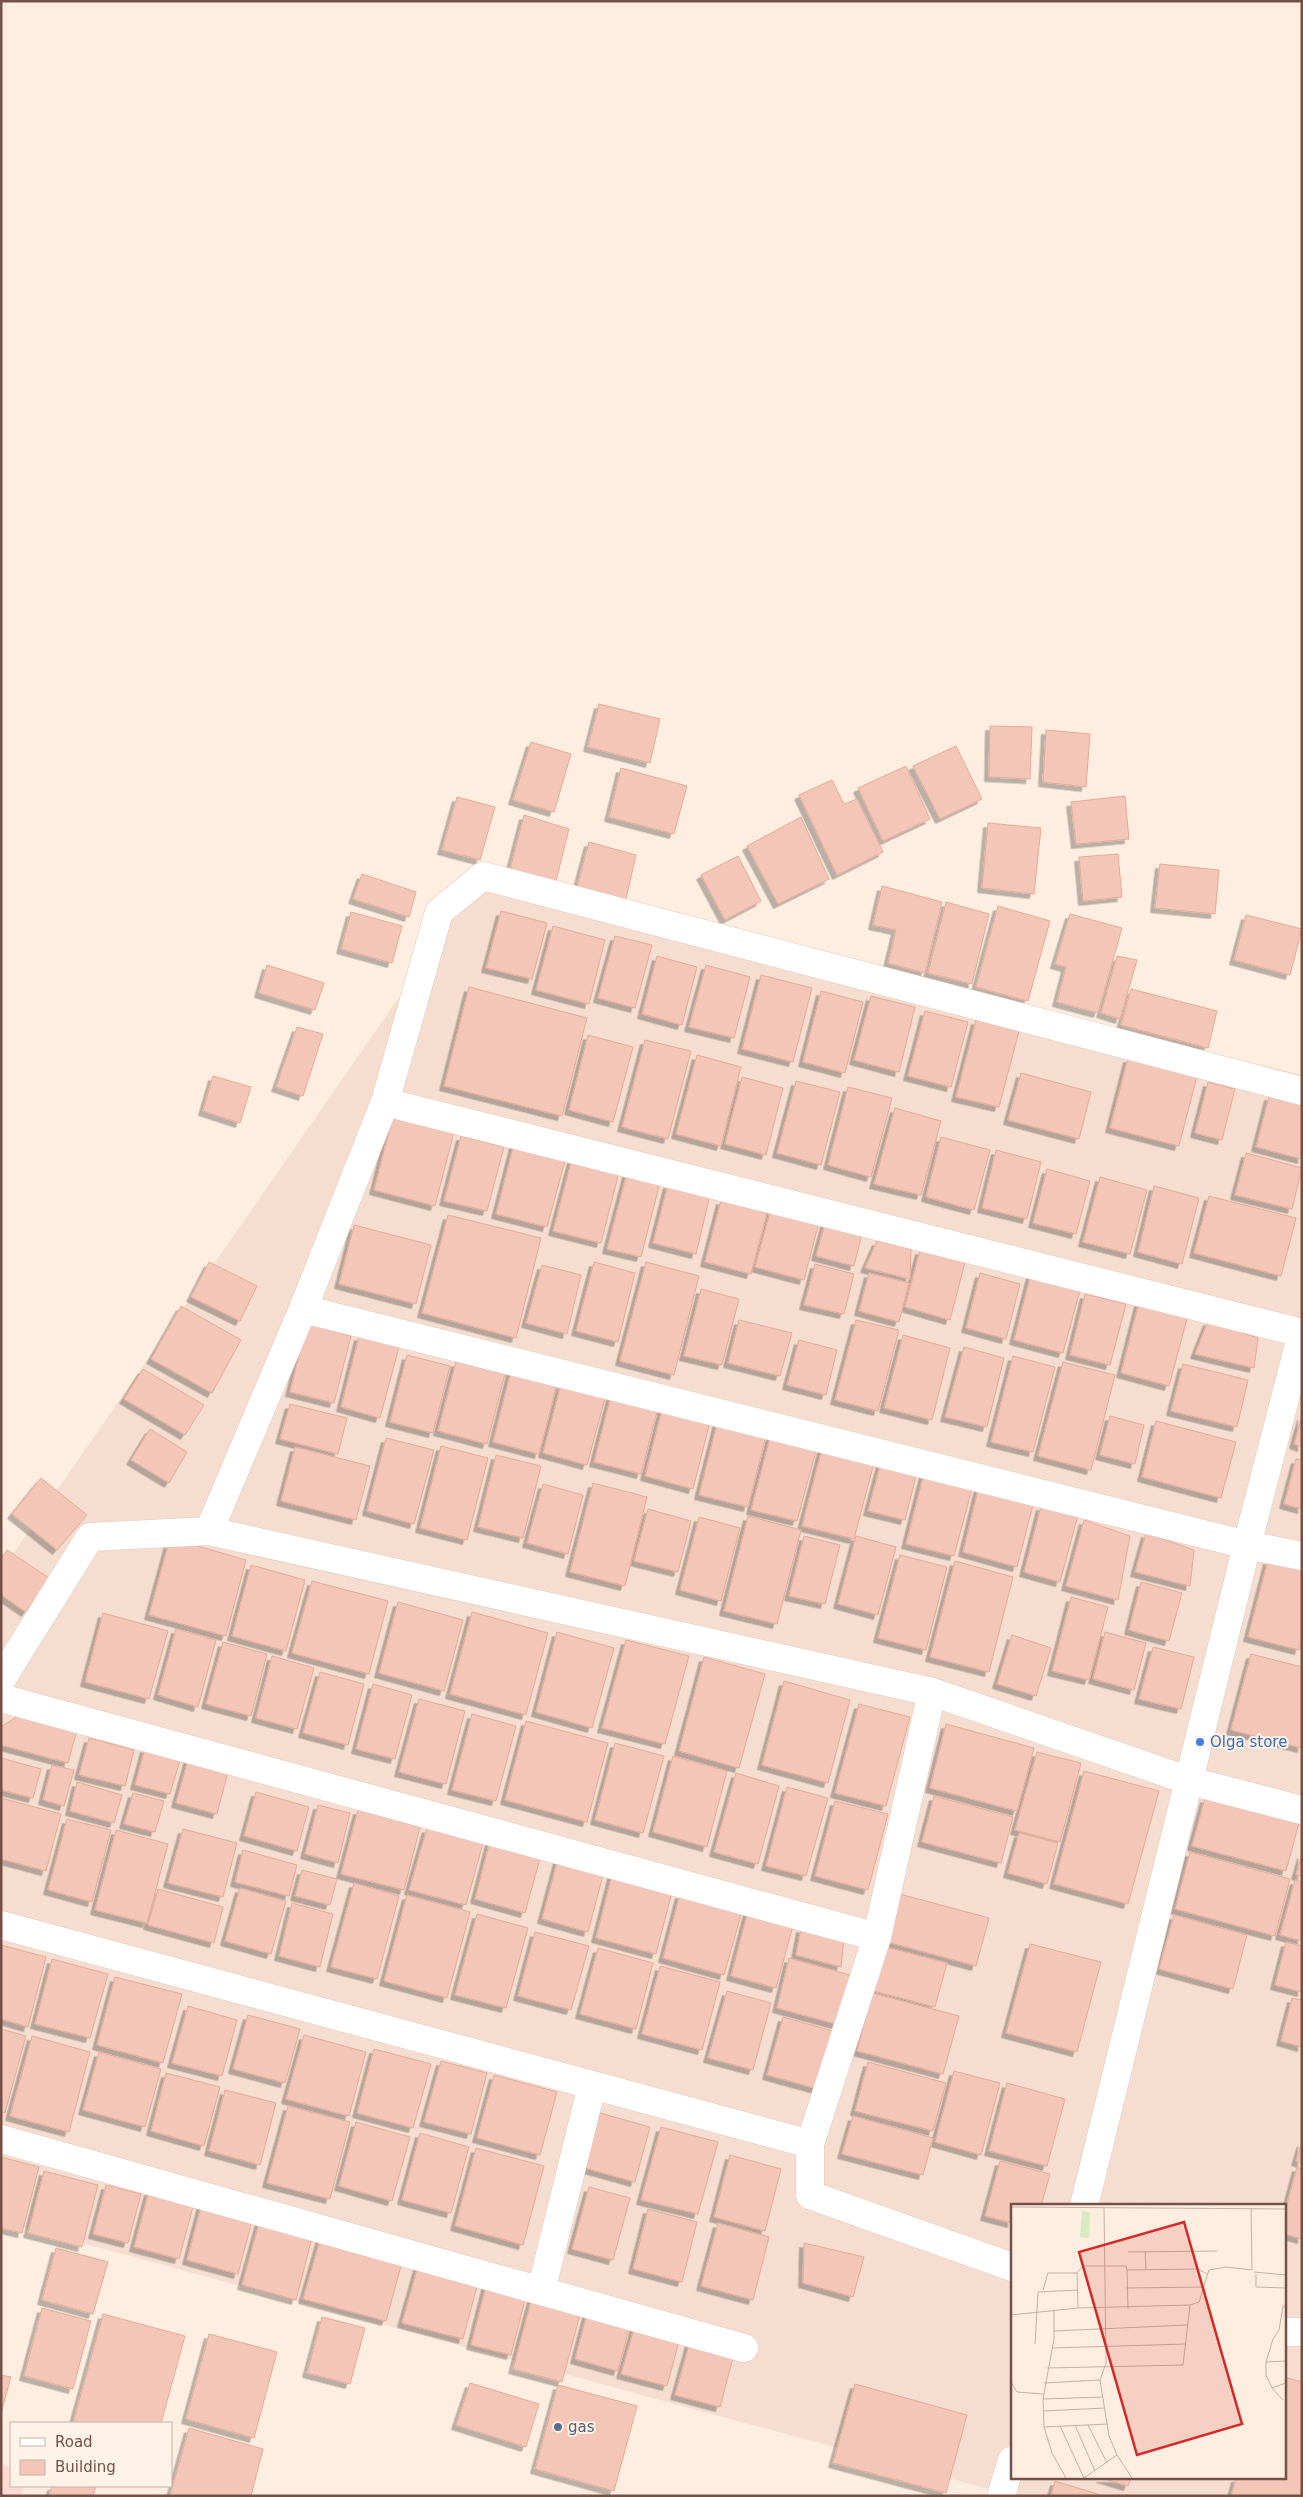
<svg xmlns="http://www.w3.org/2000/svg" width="1303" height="2497" font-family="'DejaVu Sans',sans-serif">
  <defs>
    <filter id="shadow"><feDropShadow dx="-4.5" dy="4.5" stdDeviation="0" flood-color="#0004"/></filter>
  </defs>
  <rect width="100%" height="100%" fill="#fdeee0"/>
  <!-- residential -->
  <path fill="#f5decf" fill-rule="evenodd" d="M483,876L1302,1075V2496H1014L1,2221V1571ZM1012,2206H1284V2478H1012Z"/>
  <!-- commercial -->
  <path fill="#fedad3" d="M1,2464L11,2467V2486H24L22,2496H1Z"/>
  <!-- building -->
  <g fill="#f3c6b7" stroke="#e6aa97" filter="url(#shadow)">
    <path d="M599,704L660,719L650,763L588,747Z"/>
    <path d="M990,726L1032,727L1030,779L989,777Z"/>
    <path d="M1046,730L1090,734L1086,787L1043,782Z"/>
    <path d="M531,742L571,754L554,812L513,800Z"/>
    <path d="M956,746L982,799L940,819L913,766Z"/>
    <path d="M906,766L930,819L883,841L858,788Z"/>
    <path d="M621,768L687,786L674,834L609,817Z"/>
    <path d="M832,780L844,804L857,799L883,852L837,875L799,795Z"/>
    <path d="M1125,796L1129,839L1076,844L1071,802Z"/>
    <path d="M457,797L495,807L480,860L442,850Z"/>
    <path d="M524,815L569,829L554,889L508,877Z"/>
    <path d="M801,817L829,879L778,904L747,846Z"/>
    <path d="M988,823L1041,828L1034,894L982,888Z"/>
    <path d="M589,842L636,855L626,899L577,887Z"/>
    <path d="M1118,854L1122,897L1083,901L1079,857Z"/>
    <path d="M738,856L761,901L725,920L701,875Z"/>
    <path d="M1160,864L1219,870L1215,914L1155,908Z"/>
    <path d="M362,874L416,892L409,917L353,899Z"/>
    <path d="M882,886L942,902L925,973L888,963L896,930L873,925Z"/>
    <path d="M946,902L989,914L972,984L928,973Z"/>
    <path d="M998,906L1050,921L1028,1001L976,987Z"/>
    <path d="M501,911L547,923L532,979L486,968Z"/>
    <path d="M351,912L402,926L392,963L341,949Z"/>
    <path d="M1070,914L1122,928L1098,1013L1057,1002L1066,967L1055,964Z"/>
    <path d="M1246,915L1302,929L1290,975L1234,960Z"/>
    <path d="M553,926L605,940L589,1004L536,990Z"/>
    <path d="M615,936L652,945L635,1008L598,998Z"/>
    <path d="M657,956L697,967L682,1025L642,1014Z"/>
    <path d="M1117,956L1137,960L1120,1019L1101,1013Z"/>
    <path d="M267,965L324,983L315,1010L259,993Z"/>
    <path d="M706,965L750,977L734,1038L689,1027Z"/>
    <path d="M761,975L812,988L793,1062L742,1049Z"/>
    <path d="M469,987L587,1018L562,1116L444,1086Z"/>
    <path d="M1131,989L1217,1011L1208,1048L1121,1025Z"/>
    <path d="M821,991L863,1002L845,1073L803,1062Z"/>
    <path d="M871,996L915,1007L899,1072L854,1060Z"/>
    <path d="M925,1011L968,1022L951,1087L908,1076Z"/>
    <path d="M976,1020L1019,1031L999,1107L956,1097Z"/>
    <path d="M297,1027L323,1034L303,1096L276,1087Z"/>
    <path d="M588,1035L633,1047L613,1122L569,1110Z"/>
    <path d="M645,1040L691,1051L668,1139L622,1127Z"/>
    <path d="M697,1055L741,1067L721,1146L676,1134Z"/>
    <path d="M1128,1058L1197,1076L1179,1146L1110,1128Z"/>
    <path d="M1021,1073L1091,1092L1079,1139L1008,1120Z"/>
    <path d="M213,1076L251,1087L240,1123L203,1111Z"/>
    <path d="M742,1077L783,1088L766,1155L725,1144Z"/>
    <path d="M796,1081L840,1092L821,1165L777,1153Z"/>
    <path d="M1208,1082L1235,1089L1222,1140L1195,1133Z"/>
    <path d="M848,1087L892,1098L871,1177L828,1165Z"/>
    <path d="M1269,1096L1302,1104V1159L1256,1147Z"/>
    <path d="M895,1108L941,1121L921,1195L874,1184Z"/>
    <path d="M393,1116L454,1132L435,1206L374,1190Z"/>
    <path d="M461,1136L504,1147L487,1211L444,1201Z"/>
    <path d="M941,1137L990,1150L974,1210L926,1197Z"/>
    <path d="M514,1144L566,1157L547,1227L496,1214Z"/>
    <path d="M996,1150L1041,1162L1027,1219L982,1208Z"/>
    <path d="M1246,1153L1302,1168L1292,1209L1235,1195Z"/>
    <path d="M572,1159L619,1172L601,1243L553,1231Z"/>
    <path d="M1047,1169L1090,1181L1076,1234L1033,1223Z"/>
    <path d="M627,1173L660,1182L641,1257L607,1249Z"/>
    <path d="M1100,1177L1147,1190L1130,1254L1083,1242Z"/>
    <path d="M668,1184L710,1195L696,1254L653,1243Z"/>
    <path d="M1154,1186L1199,1198L1182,1264L1138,1252Z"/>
    <path d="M1209,1196L1296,1218L1281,1276L1194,1253Z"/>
    <path d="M721,1200L767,1213L751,1274L705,1262Z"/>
    <path d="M772,1205L820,1218L804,1280L755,1267Z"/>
    <path d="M448,1215L541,1238L516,1338L422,1313Z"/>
    <path d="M827,1216L864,1225L854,1266L816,1256Z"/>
    <path d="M354,1225L431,1245L416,1304L339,1284Z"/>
    <path d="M877,1241L911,1249L910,1279L865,1268Z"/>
    <path d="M920,1250L965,1262L950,1320L905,1307Z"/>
    <path d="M209,1262L257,1286L240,1321L191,1297Z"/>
    <path d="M594,1262L635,1273L618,1342L576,1331Z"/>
    <path d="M646,1262L699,1276L674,1375L620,1361Z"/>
    <path d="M815,1264L854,1274L844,1314L804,1305Z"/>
    <path d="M542,1265L581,1275L567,1334L526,1323Z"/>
    <path d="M1032,1270L1082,1283L1063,1353L1014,1340Z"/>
    <path d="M869,1273L909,1283L899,1322L859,1311Z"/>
    <path d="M980,1273L1020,1284L1006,1339L966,1328Z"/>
    <path d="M701,1289L739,1299L722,1365L684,1356Z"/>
    <path d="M1085,1294L1126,1304L1110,1365L1070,1355Z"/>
    <path d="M1139,1302L1188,1315L1169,1386L1121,1373Z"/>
    <path d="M181,1306L241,1340L212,1393L151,1359Z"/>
    <path d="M739,1320L792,1333L780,1376L728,1363Z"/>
    <path d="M856,1320L899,1330L878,1411L835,1400Z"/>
    <path d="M1208,1321L1258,1338L1254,1368L1195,1354Z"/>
    <path d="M307,1324L351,1336L334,1403L290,1392Z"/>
    <path d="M903,1335L950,1348L932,1420L884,1408Z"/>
    <path d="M359,1336L399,1347L380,1418L341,1407Z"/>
    <path d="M799,1340L837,1350L826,1395L787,1385Z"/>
    <path d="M964,1347L1004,1358L987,1427L945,1417Z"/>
    <path d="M407,1355L450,1366L433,1433L390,1422Z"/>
    <path d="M1013,1356L1055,1367L1033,1452L991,1442Z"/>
    <path d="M456,1362L505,1374L487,1444L438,1431Z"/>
    <path d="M1063,1362L1115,1375L1091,1470L1038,1456Z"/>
    <path d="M513,1363L559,1376L539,1454L493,1442Z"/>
    <path d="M1183,1364L1248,1380L1237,1427L1171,1411Z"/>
    <path d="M143,1369L204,1405L185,1435L124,1399Z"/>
    <path d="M561,1384L606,1395L587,1465L543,1453Z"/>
    <path d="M613,1388L660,1400L641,1474L594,1462Z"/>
    <path d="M664,1402L712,1414L693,1489L645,1476Z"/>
    <path d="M290,1404L347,1418L338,1454L280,1439Z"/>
    <path d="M719,1416L768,1428L748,1507L699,1495Z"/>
    <path d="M1110,1416L1144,1425L1135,1464L1100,1455Z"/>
    <path d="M1302,1416V1447L1294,1444Z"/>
    <path d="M1156,1421L1236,1442L1221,1498L1142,1477Z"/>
    <path d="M150,1429L187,1452L169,1483L131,1460Z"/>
    <path d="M771,1434L817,1447L797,1521L751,1510Z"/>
    <path d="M386,1438L434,1450L414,1524L367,1511Z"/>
    <path d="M823,1445L875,1459L854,1539L802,1526Z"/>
    <path d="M441,1446L488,1458L467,1540L420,1528Z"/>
    <path d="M295,1447L370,1466L356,1520L281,1501Z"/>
    <path d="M496,1455L541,1466L523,1538L478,1527Z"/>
    <path d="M882,1458L918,1468L905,1520L868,1511Z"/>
    <path d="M1296,1459L1302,1460V1509L1284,1504Z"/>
    <path d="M924,1473L973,1485L954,1556L906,1544Z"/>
    <path d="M41,1478L87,1515L57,1550L12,1514Z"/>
    <path d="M593,1483L647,1497L625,1586L570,1572Z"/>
    <path d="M543,1484L583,1495L568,1554L527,1543Z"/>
    <path d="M979,1486L1034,1501L1017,1567L963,1552Z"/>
    <path d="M1041,1506L1078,1515L1060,1582L1024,1572Z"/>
    <path d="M648,1509L691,1521L678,1572L634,1561Z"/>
    <path d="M748,1516L801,1530L777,1624L724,1611Z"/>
    <path d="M699,1517L740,1528L721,1601L680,1590Z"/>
    <path d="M1084,1520L1130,1536L1118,1600L1066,1586Z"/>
    <path d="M1146,1533L1194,1550L1190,1586L1135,1572Z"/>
    <path d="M804,1536L840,1545L825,1604L789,1596Z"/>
    <path d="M856,1536L896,1547L878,1615L838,1604Z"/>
    <path d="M170,1538L246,1560L226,1636L149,1615Z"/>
    <path d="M7,1550L49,1578L26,1612L1,1595V1559Z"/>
    <path d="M900,1555L947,1567L926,1650L878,1638Z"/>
    <path d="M1268,1560L1302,1569V1638L1299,1650L1248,1637Z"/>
    <path d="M955,1561L1013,1577L989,1672L930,1657Z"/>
    <path d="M251,1565L305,1580L286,1651L232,1636Z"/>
    <path d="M312,1581L388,1601L369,1674L292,1653Z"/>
    <path d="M1141,1582L1182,1593L1169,1641L1129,1630Z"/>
    <path d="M1071,1597L1108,1607L1089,1680L1052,1671Z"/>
    <path d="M398,1602L463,1620L444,1691L379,1673Z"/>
    <path d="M472,1612L548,1633L526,1715L450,1694Z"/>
    <path d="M103,1613L168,1631L149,1699L85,1682Z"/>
    <path d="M176,1629L216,1640L198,1707L158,1695Z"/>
    <path d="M557,1632L614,1648L592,1728L536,1712Z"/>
    <path d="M1105,1632L1146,1643L1134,1690L1093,1679Z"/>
    <path d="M1012,1635L1051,1648L1036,1696L997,1684Z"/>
    <path d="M626,1640L689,1656L665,1744L602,1728Z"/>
    <path d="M223,1642L267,1654L251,1716L206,1704Z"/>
    <path d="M1153,1647L1194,1657L1181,1709L1139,1699Z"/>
    <path d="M1251,1654L1302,1667V1748L1231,1730Z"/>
    <path d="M272,1656L314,1668L297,1729L256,1718Z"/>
    <path d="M704,1657L765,1674L739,1768L679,1751Z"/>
    <path d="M320,1672L364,1684L348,1745L303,1733Z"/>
    <path d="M784,1681L850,1700L828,1783L762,1765Z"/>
    <path d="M373,1684L412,1695L395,1759L356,1749Z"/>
    <path d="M419,1699L465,1711L446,1784L399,1772Z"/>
    <path d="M859,1704L910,1717L886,1806L835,1793Z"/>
    <path d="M24,1712L78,1726L68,1763L1,1745V1727Z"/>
    <path d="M472,1714L516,1726L496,1801L452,1790Z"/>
    <path d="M526,1721L608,1743L587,1822L505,1800Z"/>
    <path d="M946,1724L1034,1748L1017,1811L930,1788Z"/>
    <path d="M89,1738L134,1750L125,1786L79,1775Z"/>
    <path d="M615,1743L664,1756L643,1833L595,1820Z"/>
    <path d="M145,1748L181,1757L170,1794L135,1785Z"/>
    <path d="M1037,1752L1081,1763L1060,1842L1015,1830Z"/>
    <path d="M190,1753L230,1764L217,1814L176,1803Z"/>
    <path d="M673,1756L727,1771L707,1847L653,1832Z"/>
    <path d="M1,1758L41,1769L33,1798L1,1790Z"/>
    <path d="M52,1765L74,1770L64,1806L43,1800Z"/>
    <path d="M1084,1771L1159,1791L1128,1904L1054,1884Z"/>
    <path d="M736,1773L779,1786L758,1864L714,1852Z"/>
    <path d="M77,1782L122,1795L114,1823L70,1811Z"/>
    <path d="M787,1787L828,1798L806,1876L766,1866Z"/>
    <path d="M256,1792L309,1807L297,1851L244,1836Z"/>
    <path d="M133,1793L164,1801L155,1832L124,1824Z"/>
    <path d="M934,1796L1013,1817L1001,1863L922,1842Z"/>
    <path d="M1,1798L61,1814L46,1871L1,1859Z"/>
    <path d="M1205,1798L1299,1823L1286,1871L1192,1846Z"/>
    <path d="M835,1801L888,1814L868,1890L815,1876Z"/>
    <path d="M318,1805L350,1813L338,1863L305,1854Z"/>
    <path d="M358,1810L420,1827L404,1890L341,1874Z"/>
    <path d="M67,1819L111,1830L92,1902L48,1890Z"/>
    <path d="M427,1828L483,1843L466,1905L409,1890Z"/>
    <path d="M183,1829L237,1843L223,1897L168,1883Z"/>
    <path d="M116,1830L168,1844L147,1923L95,1910Z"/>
    <path d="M1019,1833L1058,1843L1047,1884L1008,1873Z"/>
    <path d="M491,1837L542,1851L525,1913L475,1899Z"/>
    <path d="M243,1850L297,1865L289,1896L235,1882Z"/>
    <path d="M1190,1852L1290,1879L1275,1936L1175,1909Z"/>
    <path d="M1302,1854V1876L1296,1875Z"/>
    <path d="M558,1859L604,1871L588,1932L542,1919Z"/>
    <path d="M302,1870L337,1879L330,1905L295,1896Z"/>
    <path d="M613,1871L673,1888L656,1954L596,1938Z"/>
    <path d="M1295,1880L1302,1882V1941L1280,1935Z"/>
    <path d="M354,1883L399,1896L377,1979L331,1967Z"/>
    <path d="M240,1888L286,1901L271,1954L225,1941Z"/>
    <path d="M158,1889L223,1907L214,1943L148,1925Z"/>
    <path d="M896,1893L989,1918L976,1966L884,1941Z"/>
    <path d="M680,1894L742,1911L724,1975L663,1958Z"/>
    <path d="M407,1895L470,1912L447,1998L384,1981Z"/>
    <path d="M292,1903L333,1914L320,1967L279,1956Z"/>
    <path d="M750,1903L796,1915L776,1988L731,1976Z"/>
    <path d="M477,1914L528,1928L506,2008L455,1995Z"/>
    <path d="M1174,1915L1247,1935L1233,1989L1159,1969Z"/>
    <path d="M801,1928L844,1938L841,1967L796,1955Z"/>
    <path d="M535,1932L589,1946L571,2010L518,1996Z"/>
    <path d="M1286,1942L1302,1946V1992L1275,1985Z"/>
    <path d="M1030,1944L1101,1962L1077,2052L1006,2033Z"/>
    <path d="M1,1945L46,1957L28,2027L1,2019Z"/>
    <path d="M882,1946L947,1963L935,2007L870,1990Z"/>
    <path d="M598,1948L653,1963L636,2029L580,2014Z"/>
    <path d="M789,1958L850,1975L836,2024L777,2008Z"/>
    <path d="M52,1959L108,1974L90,2038L35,2024Z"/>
    <path d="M660,1966L720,1982L702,2050L642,2034Z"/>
    <path d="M115,1977L182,1994L163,2063L97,2045Z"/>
    <path d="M727,1991L771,2003L753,2070L708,2058Z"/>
    <path d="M872,1993L959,2016L943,2074L857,2051Z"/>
    <path d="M1292,1998L1302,2000V2047L1281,2041Z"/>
    <path d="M188,2006L237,2020L222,2076L172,2063Z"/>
    <path d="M248,2015L300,2029L285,2083L233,2069Z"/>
    <path d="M783,2017L833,2031L818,2089L767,2075Z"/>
    <path d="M1,2029L26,2036L5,2113L1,2112Z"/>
    <path d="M304,2035L366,2052L349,2116L286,2099Z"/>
    <path d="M32,2036L90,2052L69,2132L10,2116Z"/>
    <path d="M374,2049L431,2064L413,2128L357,2113Z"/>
    <path d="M99,2052L161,2069L145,2127L83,2110Z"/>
    <path d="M441,2061L487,2073L471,2134L424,2122Z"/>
    <path d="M868,2062L946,2083L933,2131L855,2111Z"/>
    <path d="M954,2071L1000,2083L981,2155L935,2142Z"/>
    <path d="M166,2073L220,2087L204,2146L151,2131Z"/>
    <path d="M494,2075L557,2092L540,2155L477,2138Z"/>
    <path d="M1007,2083L1065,2099L1047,2166L989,2151Z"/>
    <path d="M225,2090L276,2103L260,2165L209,2151Z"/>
    <path d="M288,2106L350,2122L330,2199L267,2183Z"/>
    <path d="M600,2113L650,2127L635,2182L585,2168Z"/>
    <path d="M853,2116L933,2138L923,2175L842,2154Z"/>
    <path d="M356,2122L410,2137L392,2201L339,2186Z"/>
    <path d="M661,2127L718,2142L698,2214L641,2200Z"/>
    <path d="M420,2133L469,2147L451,2213L402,2200Z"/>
    <path d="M1302,2142V2163L1296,2161Z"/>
    <path d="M476,2148L544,2166L523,2245L455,2226Z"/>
    <path d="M730,2155L781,2169L765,2231L714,2217Z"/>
    <path d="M1,2157L39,2167L22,2233L1,2228Z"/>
    <path d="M1000,2161L1050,2174L1041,2206H1012V2223L985,2216Z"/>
    <path d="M1297,2167L1302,2169V2239L1284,2234V2215Z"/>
    <path d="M44,2171L98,2185L82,2247L28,2233Z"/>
    <path d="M106,2185L141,2194L128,2243L93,2234Z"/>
    <path d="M589,2187L630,2198L613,2260L572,2249Z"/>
    <path d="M149,2191L194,2203L179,2259L134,2247Z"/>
    <path d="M203,2199L254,2213L238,2274L187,2260Z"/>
    <path d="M648,2209L697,2222L682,2282L633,2269Z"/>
    <path d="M261,2216L314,2230L296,2300L242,2285Z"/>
    <path d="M718,2223L769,2237L753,2300L701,2286Z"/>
    <path d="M322,2233L404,2255L386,2321L303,2299Z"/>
    <path d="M804,2243L864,2257L853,2297L803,2283Z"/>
    <path d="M56,2248L108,2262L93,2314L42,2300Z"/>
    <path d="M420,2259L480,2275L463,2339L402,2323Z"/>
    <path d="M487,2282L527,2292L511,2355L471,2345Z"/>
    <path d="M533,2294L582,2307L562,2382L513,2369Z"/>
    <path d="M42,2308L91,2321L73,2389L24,2376Z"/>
    <path d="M588,2310L631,2321L618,2371L575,2359Z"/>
    <path d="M103,2314L185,2336L161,2423H73Z"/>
    <path d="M322,2317L365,2328L350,2384L307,2373Z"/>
    <path d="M636,2322L681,2334L667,2386L621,2374Z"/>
    <path d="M209,2334L277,2352L254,2438L186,2419Z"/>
    <path d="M691,2338L735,2350L720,2407L675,2395Z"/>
    <path d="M1,2375L11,2377L1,2413Z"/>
    <path d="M1284,2377L1302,2382V2496H1231L1236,2478H1284Z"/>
    <path d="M470,2383L539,2404L526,2447L456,2425Z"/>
    <path d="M855,2384L967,2415L946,2493L833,2463Z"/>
    <path d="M558,2385L637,2406L614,2491L535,2469Z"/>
    <path d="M189,2428L263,2449L251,2496H170Z"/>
    <path d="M1101,2478H1131L1128,2486Z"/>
    <path d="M1055,2481L1104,2496H1051Z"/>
    <path d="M52,2486H96L93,2496H49Z"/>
  </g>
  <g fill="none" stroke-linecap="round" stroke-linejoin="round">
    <defs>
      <g id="minor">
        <path d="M385,1102L1302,1333"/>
        <path d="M303,1309L1247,1545L1302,1556"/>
        <path d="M209,1531L303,1309L385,1102L439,912L483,876L1302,1091"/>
        <path d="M1,1680L90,1537L209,1531L932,1692L1190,1781L1302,1810"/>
        <path d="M1,1698L877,1937"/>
        <path d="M1,1925L810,2144V2195L1012,2267"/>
        <path d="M1,2139L744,2348"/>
        <path d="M810,2144L877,1937L932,1692"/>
        <path d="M1084,2206L1247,1545L1302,1333"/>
        <path d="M541,2291L592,2086"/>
        <path d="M1284,2332H1302"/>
        <path d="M1001,2496L1012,2460"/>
      </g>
    </defs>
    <!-- minor casing -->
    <use href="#minor" stroke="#e3cabf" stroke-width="29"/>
    <!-- minor -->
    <use href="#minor" stroke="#fff" stroke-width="28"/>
  </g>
  <!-- markers -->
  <circle fill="#3f7fe0" stroke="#fff2e7" stroke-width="2" cx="1200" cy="1742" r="5"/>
  <circle fill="#5c6f8a" stroke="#fff2e7" stroke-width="2" cx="558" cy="2427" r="5"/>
  <g text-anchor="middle" stroke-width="4" stroke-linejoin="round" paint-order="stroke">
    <!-- shop labels -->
    <g font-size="15" fill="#366cbe" stroke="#fff2e7" text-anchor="start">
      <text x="1210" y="1747">Olga store</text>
    </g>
    <!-- service labels -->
    <g font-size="15" fill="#4e5e75" stroke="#fff2e7" text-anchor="start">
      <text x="568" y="2432">gas</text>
    </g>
  </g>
  <!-- overview -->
  <g transform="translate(1011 2204)">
    <rect width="275" height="275" fill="#fdeee0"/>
    <path d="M71,7L79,8L78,34L69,33Z" fill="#d7ebbf"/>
    <path fill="none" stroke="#c7afa3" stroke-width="1" d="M0,3L275,5M134,47L135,65M117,48L206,47M116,66L117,105M243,68L275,71M245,70V83L275,84M115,84L193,83M32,86L37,69H66M275,102H272L268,126L262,135L255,158L275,157M67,104L66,69L72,62H115L116,66L187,65L196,70M43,106V135L32,195L33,223L41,249L55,274M0,111L67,104L179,101L188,98L198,66L215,63L241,66L240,4M43,127L176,121M24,140L27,88L66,86M41,144L175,140M255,158V171L261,184L275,179M36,164L172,161L179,101M0,178L6,188L32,190M33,179L89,176M261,184L272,196M32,195L92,193M33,207L94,204M64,221L84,267M77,221L96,259M49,222L73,274M33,223L97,220M106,251L121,274M73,274L106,251L98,232L89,176L95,159L93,3"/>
    <path fill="#d62828" fill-opacity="0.15" stroke="#d62828" stroke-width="2.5" d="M173,18L231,220L126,251L68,48Z"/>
    <rect width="275" height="275" fill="none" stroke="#755047" stroke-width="2.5"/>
  </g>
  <!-- border -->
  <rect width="1303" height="2497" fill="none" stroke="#755047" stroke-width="5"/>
  <!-- legend -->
  <rect x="10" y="2422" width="162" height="65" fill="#fff2e7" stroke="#c8b1a7"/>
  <rect x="20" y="2438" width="25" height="8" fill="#ffffff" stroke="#c8b1a7"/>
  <text x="55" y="2447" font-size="15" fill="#755047">Road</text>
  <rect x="20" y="2460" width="25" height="15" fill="#f3c6b7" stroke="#c8b1a7"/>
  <text x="55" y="2472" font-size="15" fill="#755047">Building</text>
</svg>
